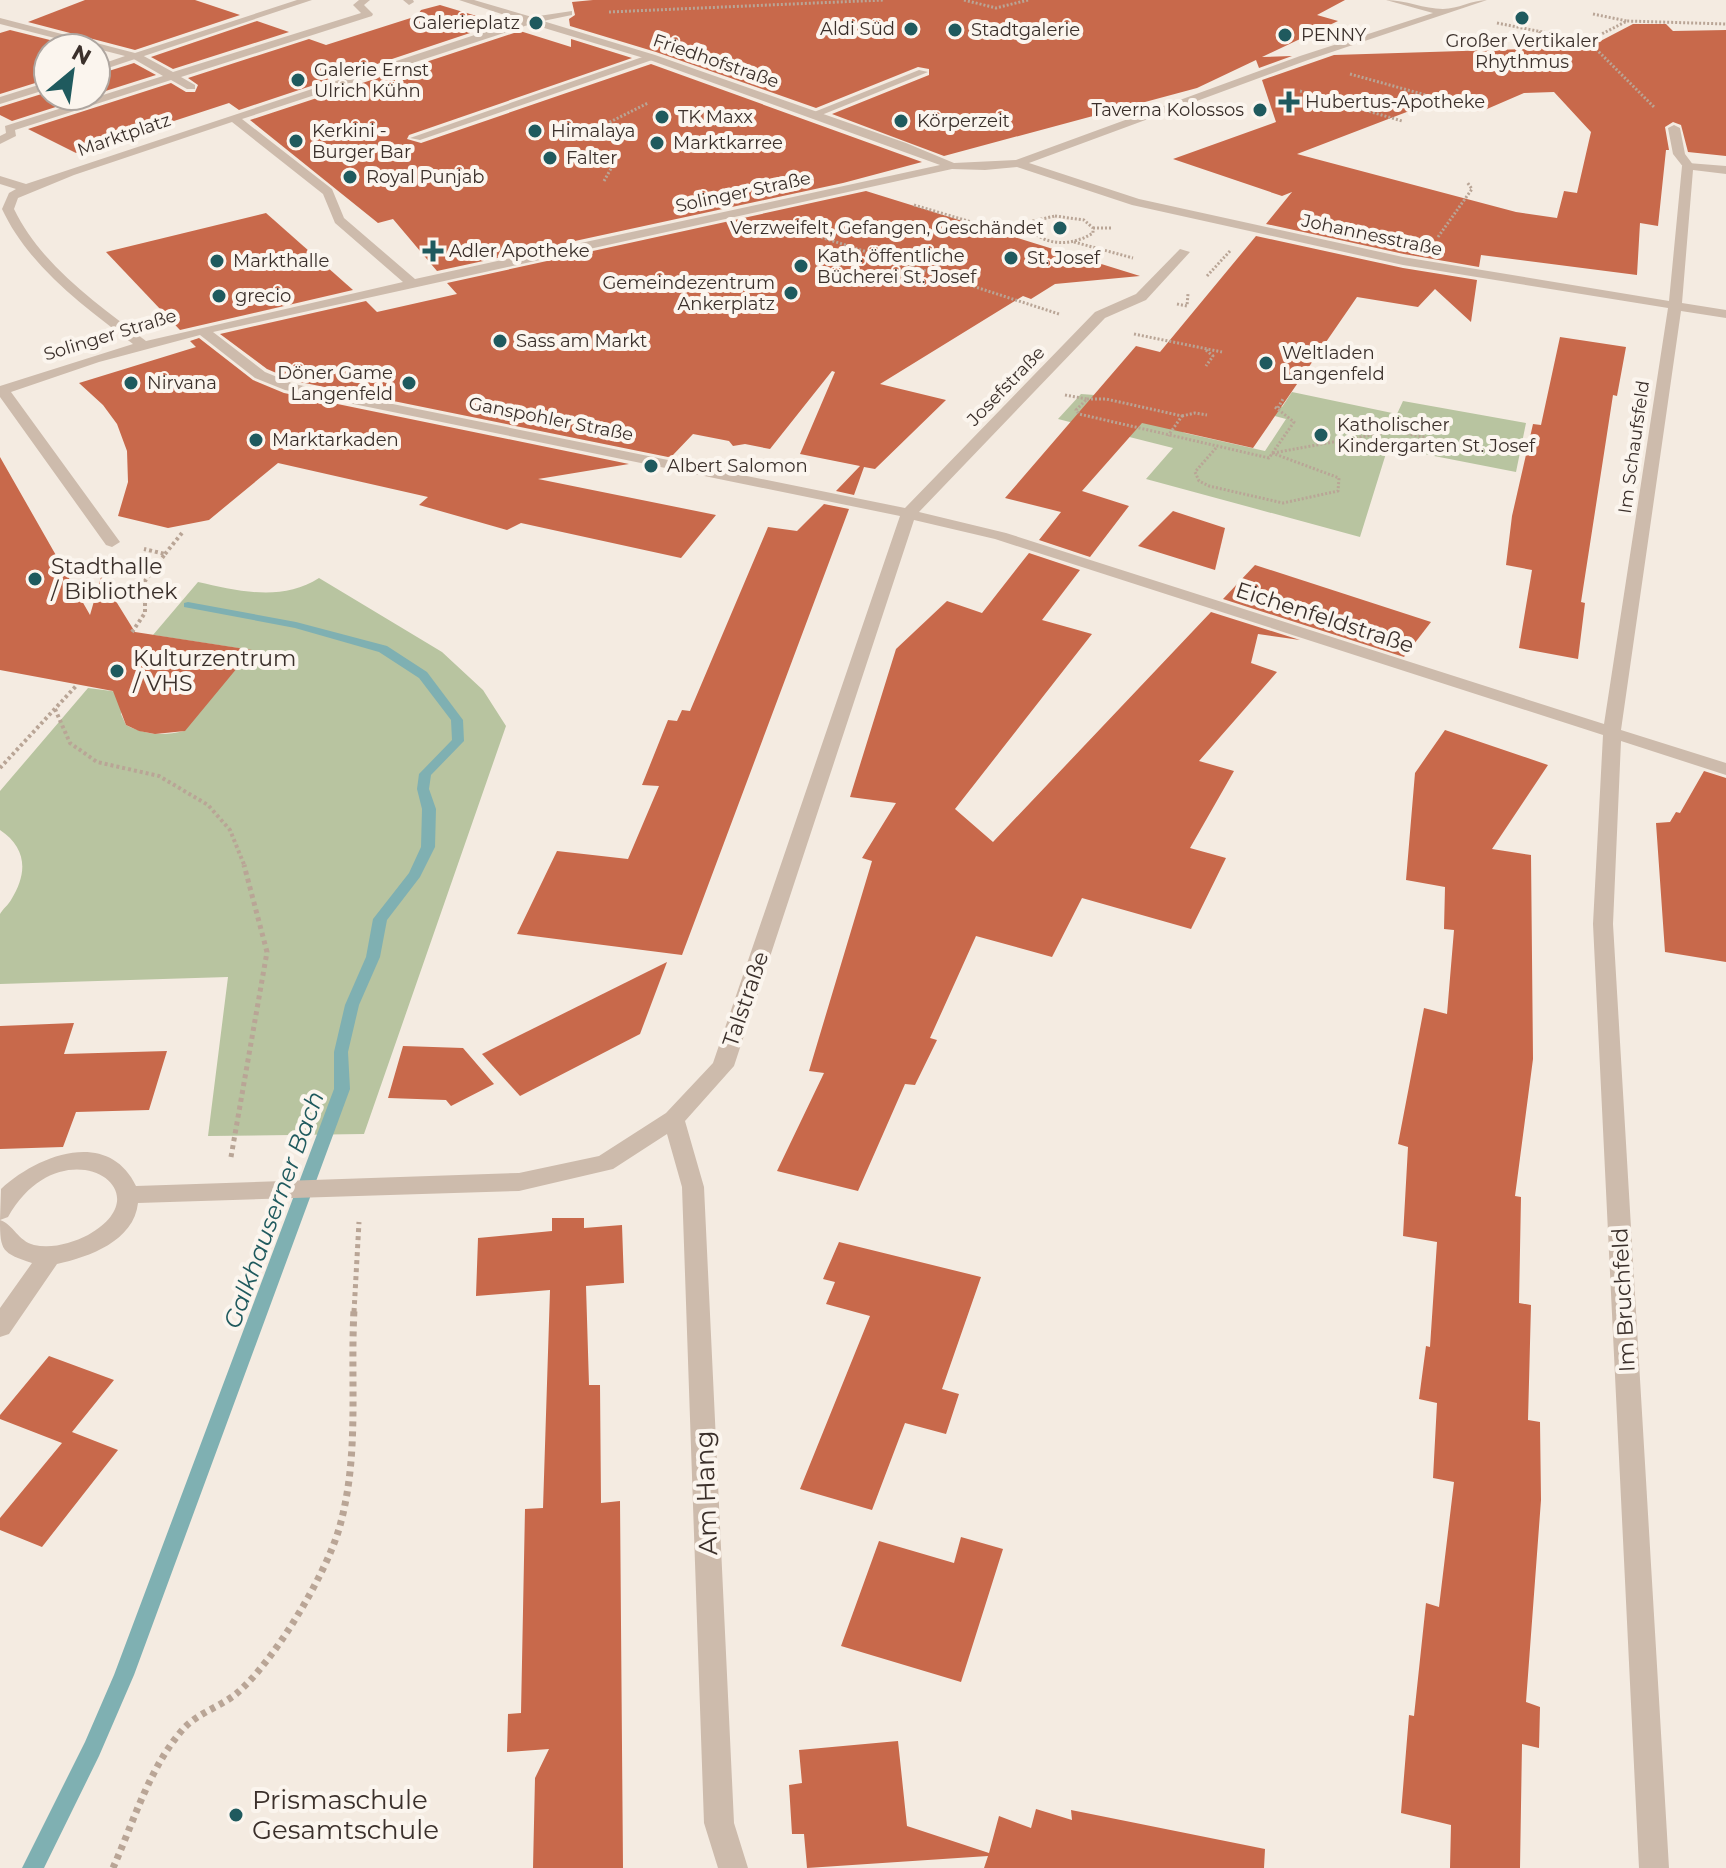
<svg xmlns="http://www.w3.org/2000/svg" width="1726" height="1868" font-family="Montserrat,sans-serif">
  <rect width="100%" height="100%" fill="#f4ebe1"/>
  <!-- green -->
  <g fill="#b8c4a0">
    <path d="M1292,392L1397,414L1403,401L1526,423L1516,472L1388,447L1360,537L1146,479L1173,448L1058,419L1081,394L1108,396L1185,433L1265,451L1286,419L1271,415L1277,406L1282,407Z"/>
    <path d="M319,578L442,652L483,690L506,726L364,1134L208,1136L228,977L0,984C0,969 0,926 0,914C2,910 9,904 11,900C28,873 27,848 0,830V791L88,688L127,693L121,714L126,725C145,735 163,736 184,731L251,650L153,635L198,582C238,591 282,602 319,578Z"/>
  </g>
  <g fill="none" stroke-linecap="round" stroke-linejoin="round">
    <!-- stream -->
    <path fill="#7fb0b2" fill-rule="evenodd" d="M188,602L296,622L387,646L427,672L463,720L464,741L431,775L429,789L436,809L435,847L420,877L387,920L380,957L359,1005L348,1052L350,1089L134,1675L99,1756L44,1868H22L85,1742L114,1675L334,1089V1052L345,1005L366,957L373,919L409,873L421,847L422,809L417,789L419,774L452,740L451,720L419,678L379,652L295,628L184,607V603Z"/>
  </g>
  <!-- building -->
  <g fill="#c8694b" fill-rule="evenodd">
    <path d="M85,0H195L240,15L135,50L28,22Z"/>
    <path d="M593,0H1345L1317,15L1338,21L1262,57L1292,56L1259,68L1256,60L1197,88L944,156L832,114L929,75V69L918,67L816,108L656,52L570,26L569,19L575,15L572,2Z"/>
    <path d="M440,5L500,23L239,110L229,103L76,153L28,129L171,83L186,92H195L198,85L188,78L309,39L326,45L417,16L421,10Z"/>
    <path d="M257,21L289,32L173,69L151,57Z"/>
    <path d="M1633,24H1666L1673,31L1726,30V156L1688,152L1681,125L1673,122L1665,127L1669,150H1666L1658,226L1640,223L1637,275L1481,255L1479,267L1404,254L1266,224L1292,192L1282,196L1173,159L1276,122L1262,80L1334,55L1589,47ZM1554,92L1591,132L1577,193L1564,191L1557,218L1516,212L1297,154L1438,100L1480,112L1524,93Z"/>
    <path d="M10,30L82,48H48V79L0,94V33Z"/>
    <path d="M520,31L571,47V39L632,58L409,135L407,139L421,143L651,64L922,162L843,183L437,271L393,219L378,223L250,120Z"/>
    <path d="M134,63L156,75L96,94V75Z"/>
    <path d="M48,92V96H90L12,121L0,115V107Z"/>
    <path d="M866,191L1140,276L1055,284L1031,299L1023,296L880,384L946,400L875,469L864,467L854,495L836,491L860,466L800,454L835,372L832,371L770,449L745,444L733,446L729,441L693,434L672,456L668,457L295,381L267,369L220,334L366,301L377,312L457,294L447,283Z"/>
    <path d="M266,213L353,290L180,330L106,252Z"/>
    <path d="M1256,236L1403,268L1477,280L1471,322L1435,289L1418,307L1357,297L1253,448L1142,423L1082,491L1129,506L1090,557L1039,540L1061,512L1005,498L1136,346L1160,352Z"/>
    <path d="M1560,337L1626,347L1617,396L1613,395L1590,544L1581,602L1585,603L1578,659L1519,648L1532,570L1506,565L1512,516L1533,424L1541,425Z"/>
    <path d="M199,338L253,380L284,393L629,464L538,479L716,515L681,558L521,523L507,530L419,505L428,497L278,463L209,520L168,528L118,516L128,482L127,451L117,424L103,405L79,383L196,347L190,341Z"/>
    <path d="M0,457L90,615L101,577L135,632L252,650L185,731L155,734L139,731L126,725L113,691L0,670Z"/>
    <path d="M824,504L849,509L682,955L517,934L557,851L628,859L659,786L642,785L668,720L677,721L682,710L690,711L768,527L797,531Z"/>
    <path d="M1173,511L1225,528L1215,570L1138,546Z"/>
    <path d="M1029,553L1080,570L1042,620L1092,634L955,809L993,842L1211,612L1300,640L1258,634L1251,663L1277,672L1199,761L1234,771L1190,848L1226,858L1191,929L1082,898L1052,957L976,936L930,1038L937,1040L915,1085L905,1084L858,1191L777,1171L824,1073L809,1071L872,861L862,858L896,803L850,797L896,649L947,601L982,613Z"/>
    <path d="M1255,565L1431,622L1404,657L1223,599Z"/>
    <path d="M1445,730L1548,765L1492,849L1531,855L1533,1059L1515,1196L1521,1197L1519,1303L1531,1305L1528,1420L1540,1422L1541,1500L1526,1702L1540,1707L1539,1748L1522,1744L1520,1868H1450L1451,1825L1401,1813L1409,1715L1414,1716L1426,1603L1439,1607L1454,1482L1433,1478L1437,1403L1419,1399L1426,1346L1430,1347L1437,1242L1403,1236L1408,1147L1398,1144L1424,1008L1447,1014L1454,930L1444,929L1445,887L1406,880L1415,773Z"/>
    <path d="M1704,771L1726,778V962L1665,952L1656,823L1670,822L1676,812L1680,813Z"/>
    <path d="M667,962L640,1034L520,1096L482,1054Z"/>
    <path d="M74,1023L64,1054L167,1051L149,1110L76,1112L63,1147L0,1149V1026Z"/>
    <path d="M403,1046L463,1048L494,1084L451,1106L446,1100L388,1098Z"/>
    <path d="M552,1218H584V1228L622,1225L624,1283L586,1286L589,1385H600L601,1503L620,1501L623,1868H533L535,1778L549,1749L507,1752L508,1714L521,1713L525,1509L543,1508L550,1290L476,1296L478,1238L552,1231Z"/>
    <path d="M839,1242L981,1277L942,1389L959,1394L946,1434L905,1423L872,1510L800,1489L870,1316L826,1304L835,1282L823,1279Z"/>
    <path d="M49,1356L114,1380L72,1432L118,1450L42,1547L0,1530V1518L62,1443L0,1419V1415Z"/>
    <path d="M961,1537L1003,1549L961,1682L841,1646L879,1541L954,1563Z"/>
    <path d="M898,1741L907,1826L989,1853L999,1816L1031,1828L1036,1809L1072,1820L1071,1810L1265,1849L1264,1868H984L988,1856L807,1868L804,1834H792L789,1785L802,1783L799,1750Z"/>
  </g>
  <g fill="none" stroke-linecap="round" stroke-linejoin="round">
    <!-- path-far3 -->
    <g stroke="#b9a596" stroke-width="3" stroke-dasharray="2 2" stroke-linecap="butt">
      <path d="M964,0L996,8L1028,0"/>
      <path d="M609,12L884,0"/>
      <path d="M1593,14L1627,21"/>
      <path d="M1497,23L1588,41L1654,107"/>
      <path d="M1588,41L1627,21L1726,24"/>
      <path d="M1531,47L1590,45"/>
      <path d="M1532,48L1526,42L1541,32"/>
      <path d="M1350,74L1458,104"/>
      <path d="M1300,91L1402,121"/>
      <path d="M606,124L648,103"/>
      <path d="M604,181L617,158"/>
      <path d="M914,205L995,229L1029,228"/>
      <path d="M1055,216L1084,220L1093,228V233C1072,246 1046,247 1029,228L1033,221Z"/>
      <path d="M1093,228H1112"/>
      <path d="M802,231L1059,314"/>
      <path d="M1438,237L1472,189L1467,182"/>
      <path d="M1074,242L1133,258"/>
      <path d="M1207,276L1230,251"/>
      <path d="M1177,304L1187,306L1188,294"/>
      <path d="M1134,334L1222,352"/>
      <path d="M1206,350L1213,356L1206,366"/>
      <path d="M1065,395L1087,399L1076,410L1079,414L1269,458L1294,422L1275,407"/>
      <path d="M1087,399H1106L1182,416L1168,436"/>
      <path d="M1278,408L1283,399"/>
      <path d="M1182,416L1195,413L1207,415"/>
      <path d="M1216,448L1195,472L1199,481L1209,486L1283,503L1338,491L1339,478L1272,453"/>
      <path d="M1273,453L1393,431L1434,439"/>
    </g>
    <!-- path-far2 -->
    <g stroke="#b9a596" stroke-width="4" stroke-dasharray="3 3" stroke-linecap="butt">
      <path d="M165,554L182,533"/>
      <path d="M132,632L145,613V581L165,554L144,549"/>
      <path d="M55,709L70,743L97,762L159,776L208,805L230,830L245,867"/>
      <path d="M0,768L76,686"/>
    </g>
    <!-- path-far1 -->
    <g stroke="#b9a596" stroke-width="5" stroke-dasharray="4 4" stroke-linecap="butt">
      <path d="M231,1157L267,952L244,865"/>
      <path d="M354,1312L359,1222"/>
    </g>
    <!-- path -->
    <path stroke="#b9a596" stroke-width="7" stroke-dasharray="5 5" stroke-linecap="butt" d="M113,1868C134,1821 150,1765 185,1727C199,1713 221,1706 236,1694C274,1662 325,1576 339,1529C360,1457 350,1383 354,1310"/>
    <!-- lane -->
    <g fill="#cdbbac" fill-rule="evenodd">
      <path d="M359,0H370L364,5L373,14L372,16L181,77L195,85V89H187L171,80L15,130L16,136L0,144V136L6,133L5,126L163,76L132,58V54H140L173,72L361,13L353,5Z"/>
      <path d="M403,0H413L414,2L409,5Z"/>
      <path d="M651,54L656,57L655,59L420,140L410,138Z"/>
      <path d="M919,70L928,72L819,116L809,114Z"/>
      <path d="M1674,125L1680,128L1685,154L1694,166L1692,168H1684L1673,154L1668,128Z"/>
      <path d="M1180,249L1190,252L1146,300H1136V294Z"/>
    </g>
    <!-- street -->
    <g fill="#cdbbac" fill-rule="evenodd">
      <path d="M297,0H312L96,72V66L125,56L0,24V18L135,53Z"/>
      <path d="M459,0H474L532,17L572,11V15L543,21L655,55L906,143L954,163L1016,160L1300,56L1433,13L1386,0C1406,0 1424,9 1443,9C1458,9 1472,0 1487,0L1308,60L1029,163L1139,199L1403,257L1669,301L1682,166L1688,163L1726,166V174L1693,170L1682,303L1726,310V318L1681,311L1621,730L1726,763V775L1621,741L1613,924L1669,1868H1639L1593,924L1603,735L995,539L914,520L734,1066L685,1121L704,1187L734,1823L748,1868H718L704,1823L682,1187L667,1134L613,1169L519,1191L138,1203C134,1241 89,1257 57,1264L9,1334L0,1337V1308L32,1263C2,1253 0,1251 0,1220C14,1225 18,1241 34,1245C52,1249 72,1243 88,1235C169,1190 61,1123 8,1217L0,1220L1,1189C38,1155 108,1128 136,1186L519,1173L599,1156L666,1113L713,1063L900,516L285,390L255,378L200,335L99,362L11,392L120,542L112,547L106,545L0,397V386L133,344C84,306 29,267 2,209L9,193L16,189L0,184V176L26,184L520,20ZM531,24L647,59L940,165L415,279L344,218L332,189L242,119ZM232,122L323,194L335,223L403,282L146,341C97,304 41,265 14,209L18,198L74,175ZM1017,167L1132,205L1403,265L1668,308L1604,724L1006,533L919,512L1105,318L1146,300V294H1136L1095,312L905,508L294,384L265,372L213,332L952,169L985,170Z"/>
      <path d="M48,82V89L0,104V97Z"/>
    </g>
  </g>
  <!-- markers -->
  <g fill="#1f5a5e" stroke="#fbf5ee" stroke-width="3">
    <circle cx="1522" cy="18" r="8"/>
    <circle cx="536" cy="23" r="8"/>
    <circle cx="911" cy="29" r="8"/>
    <circle cx="955" cy="30" r="8"/>
    <circle cx="1285" cy="35" r="8"/>
    <circle cx="298" cy="80" r="8"/>
    <path d="M1285 90h8v8h8v8h-8v8h-8v-8h-8v-8h8z"/>
    <circle cx="1260" cy="110" r="8"/>
    <circle cx="662" cy="117" r="8"/>
    <circle cx="901" cy="121" r="8"/>
    <circle cx="535" cy="131" r="8"/>
    <circle cx="296" cy="141" r="8"/>
    <circle cx="657" cy="143" r="8"/>
    <circle cx="550" cy="158" r="8"/>
    <circle cx="350" cy="177" r="8"/>
    <circle cx="1060" cy="228" r="8"/>
    <path d="M429 239h8v8h8v8h-8v8h-8v-8h-8v-8h8z"/>
    <circle cx="1011" cy="258" r="8"/>
    <circle cx="217" cy="261" r="8"/>
    <circle cx="801" cy="266" r="8"/>
    <circle cx="791" cy="293" r="8"/>
    <circle cx="219" cy="296" r="8"/>
    <circle cx="500" cy="341" r="8"/>
    <circle cx="1266" cy="363" r="8"/>
    <circle cx="131" cy="383" r="8"/>
    <circle cx="409" cy="383" r="8"/>
    <circle cx="1321" cy="435" r="8"/>
    <circle cx="256" cy="440" r="8"/>
    <circle cx="651" cy="466" r="8"/>
    <circle cx="35" cy="579" r="8"/>
    <circle cx="117" cy="671" r="8"/>
    <circle cx="236" cy="1815" r="8"/>
  </g>
  <g text-anchor="middle" stroke-width="8" stroke-linejoin="round" paint-order="stroke">
    <!-- far-poi labels -->
    <g font-size="18" fill="#3b302b" stroke="#fbf5ee" text-anchor="start">
      <text x="520" y="29" text-anchor="end">Galerieplatz</text>
      <text x="895" y="35" text-anchor="end">Aldi Süd</text>
      <text x="971" y="36">Stadtgalerie</text>
      <text x="1301" y="41">PENNY</text>
      <text x="1522" y="47" text-anchor="middle">Großer Vertikaler<tspan x="1522" dy="21">Rhythmus</tspan></text>
      <text x="314" y="76">Galerie Ernst<tspan x="314" dy="21">Ulrich Kühn</tspan></text>
      <text x="1305" y="108">Hubertus-Apotheke</text>
      <text x="1244" y="116" text-anchor="end">Taverna Kolossos</text>
      <text x="678" y="123">TK Maxx</text>
      <text x="917" y="127">Körperzeit</text>
      <text x="312" y="137">Kerkini -<tspan x="312" dy="21">Burger Bar</tspan></text>
      <text x="551" y="137">Himalaya</text>
      <text x="673" y="149">Marktkarree</text>
      <text x="566" y="164">Falter</text>
      <text x="366" y="183">Royal Punjab</text>
      <text x="1044" y="234" text-anchor="end">Verzweifelt, Gefangen, Geschändet</text>
      <text x="449" y="257">Adler Apotheke</text>
      <text x="817" y="262">Kath. öffentliche<tspan x="817" dy="21">Bücherei St. Josef</tspan></text>
      <text x="1027" y="264">St. Josef</text>
      <text x="233" y="267">Markthalle</text>
      <text x="775" y="289" text-anchor="end">Gemeindezentrum<tspan x="775" dy="21">Ankerplatz</tspan></text>
      <text x="235" y="302">grecio</text>
      <text x="516" y="347">Sass am Markt</text>
      <text x="1282" y="359">Weltladen<tspan x="1282" dy="21">Langenfeld</tspan></text>
      <text x="393" y="379" text-anchor="end">Döner Game<tspan x="393" dy="21">Langenfeld</tspan></text>
      <text x="147" y="389">Nirvana</text>
      <text x="1337" y="431">Katholischer<tspan x="1337" dy="21">Kindergarten St. Josef</tspan></text>
      <text x="272" y="446">Marktarkaden</text>
      <text x="667" y="472">Albert Salomon</text>
    </g>
    <!-- far-street labels -->
    <g font-size="18" fill="#3b302b" stroke="#fbf5ee">
      <text transform="translate(716 61) rotate(19)" y="6">Friedhofstraße</text>
      <text transform="translate(124 135) rotate(-19)" y="6">Marktplatz</text>
      <text transform="translate(743 192) rotate(-12)" y="6">Solinger Straße</text>
      <text transform="translate(1372 235) rotate(12)" y="6">Johannesstraße</text>
      <text transform="translate(110 335) rotate(-17)" y="6">Solinger Straße</text>
      <text transform="translate(1006 386) rotate(-46)" y="6">Josefstraße</text>
      <text transform="translate(551 419) rotate(11)" y="6">Ganspohler Straße</text>
      <text transform="translate(1634 447) rotate(-82)" y="6">Im Schaufsfeld</text>
    </g>
    <!-- poi labels -->
    <g font-size="22" fill="#3b302b" stroke="#fbf5ee" text-anchor="start">
      <text x="51" y="574">Stadthalle<tspan x="51" dy="25">/ Bibliothek</tspan></text>
      <text x="133" y="666">Kulturzentrum<tspan x="133" dy="25">/ VHS</tspan></text>
    </g>
    <!-- street labels -->
    <g font-size="22" fill="#3b302b" stroke="#fbf5ee">
      <text transform="translate(1325 617) rotate(18)" y="8">Eichenfeldstraße</text>
      <text transform="translate(745 999) rotate(-71)" y="8">Talstraße</text>
      <text transform="translate(1623 1300) rotate(-93)" y="8">Im Bruchfeld</text>
    </g>
    <!-- water labels -->
    <g font-size="24" font-style="italic" fill="#1f5a5e" stroke="#fbf5ee">
      <text transform="translate(274 1210) rotate(-70)" y="8">Galkhauserner Bach</text>
    </g>
    <!-- near-street labels -->
    <g font-size="26" fill="#3b302b" stroke="#fbf5ee">
      <text transform="translate(706 1493) rotate(-92)" y="9">Am Hang</text>
    </g>
    <!-- near-poi labels -->
    <g font-size="26" fill="#3b302b" stroke="#fbf5ee" text-anchor="start">
      <text x="252" y="1809">Prismaschule<tspan x="252" dy="30">Gesamtschule</tspan></text>
    </g>
  </g>
  <!-- north arrow -->
  <g transform="translate(72 72) rotate(29)"><circle r="38" fill="#fbf5ee" stroke="#aea6a0" stroke-width="2"/>
  <path d="M0-6L14 30L0 20L-14 30Z" fill="#1f5a5e"/>
  <text y="-12" font-size="22" font-weight="bold" text-anchor="middle" fill="#3b302b">N</text>
  </g>
</svg>
